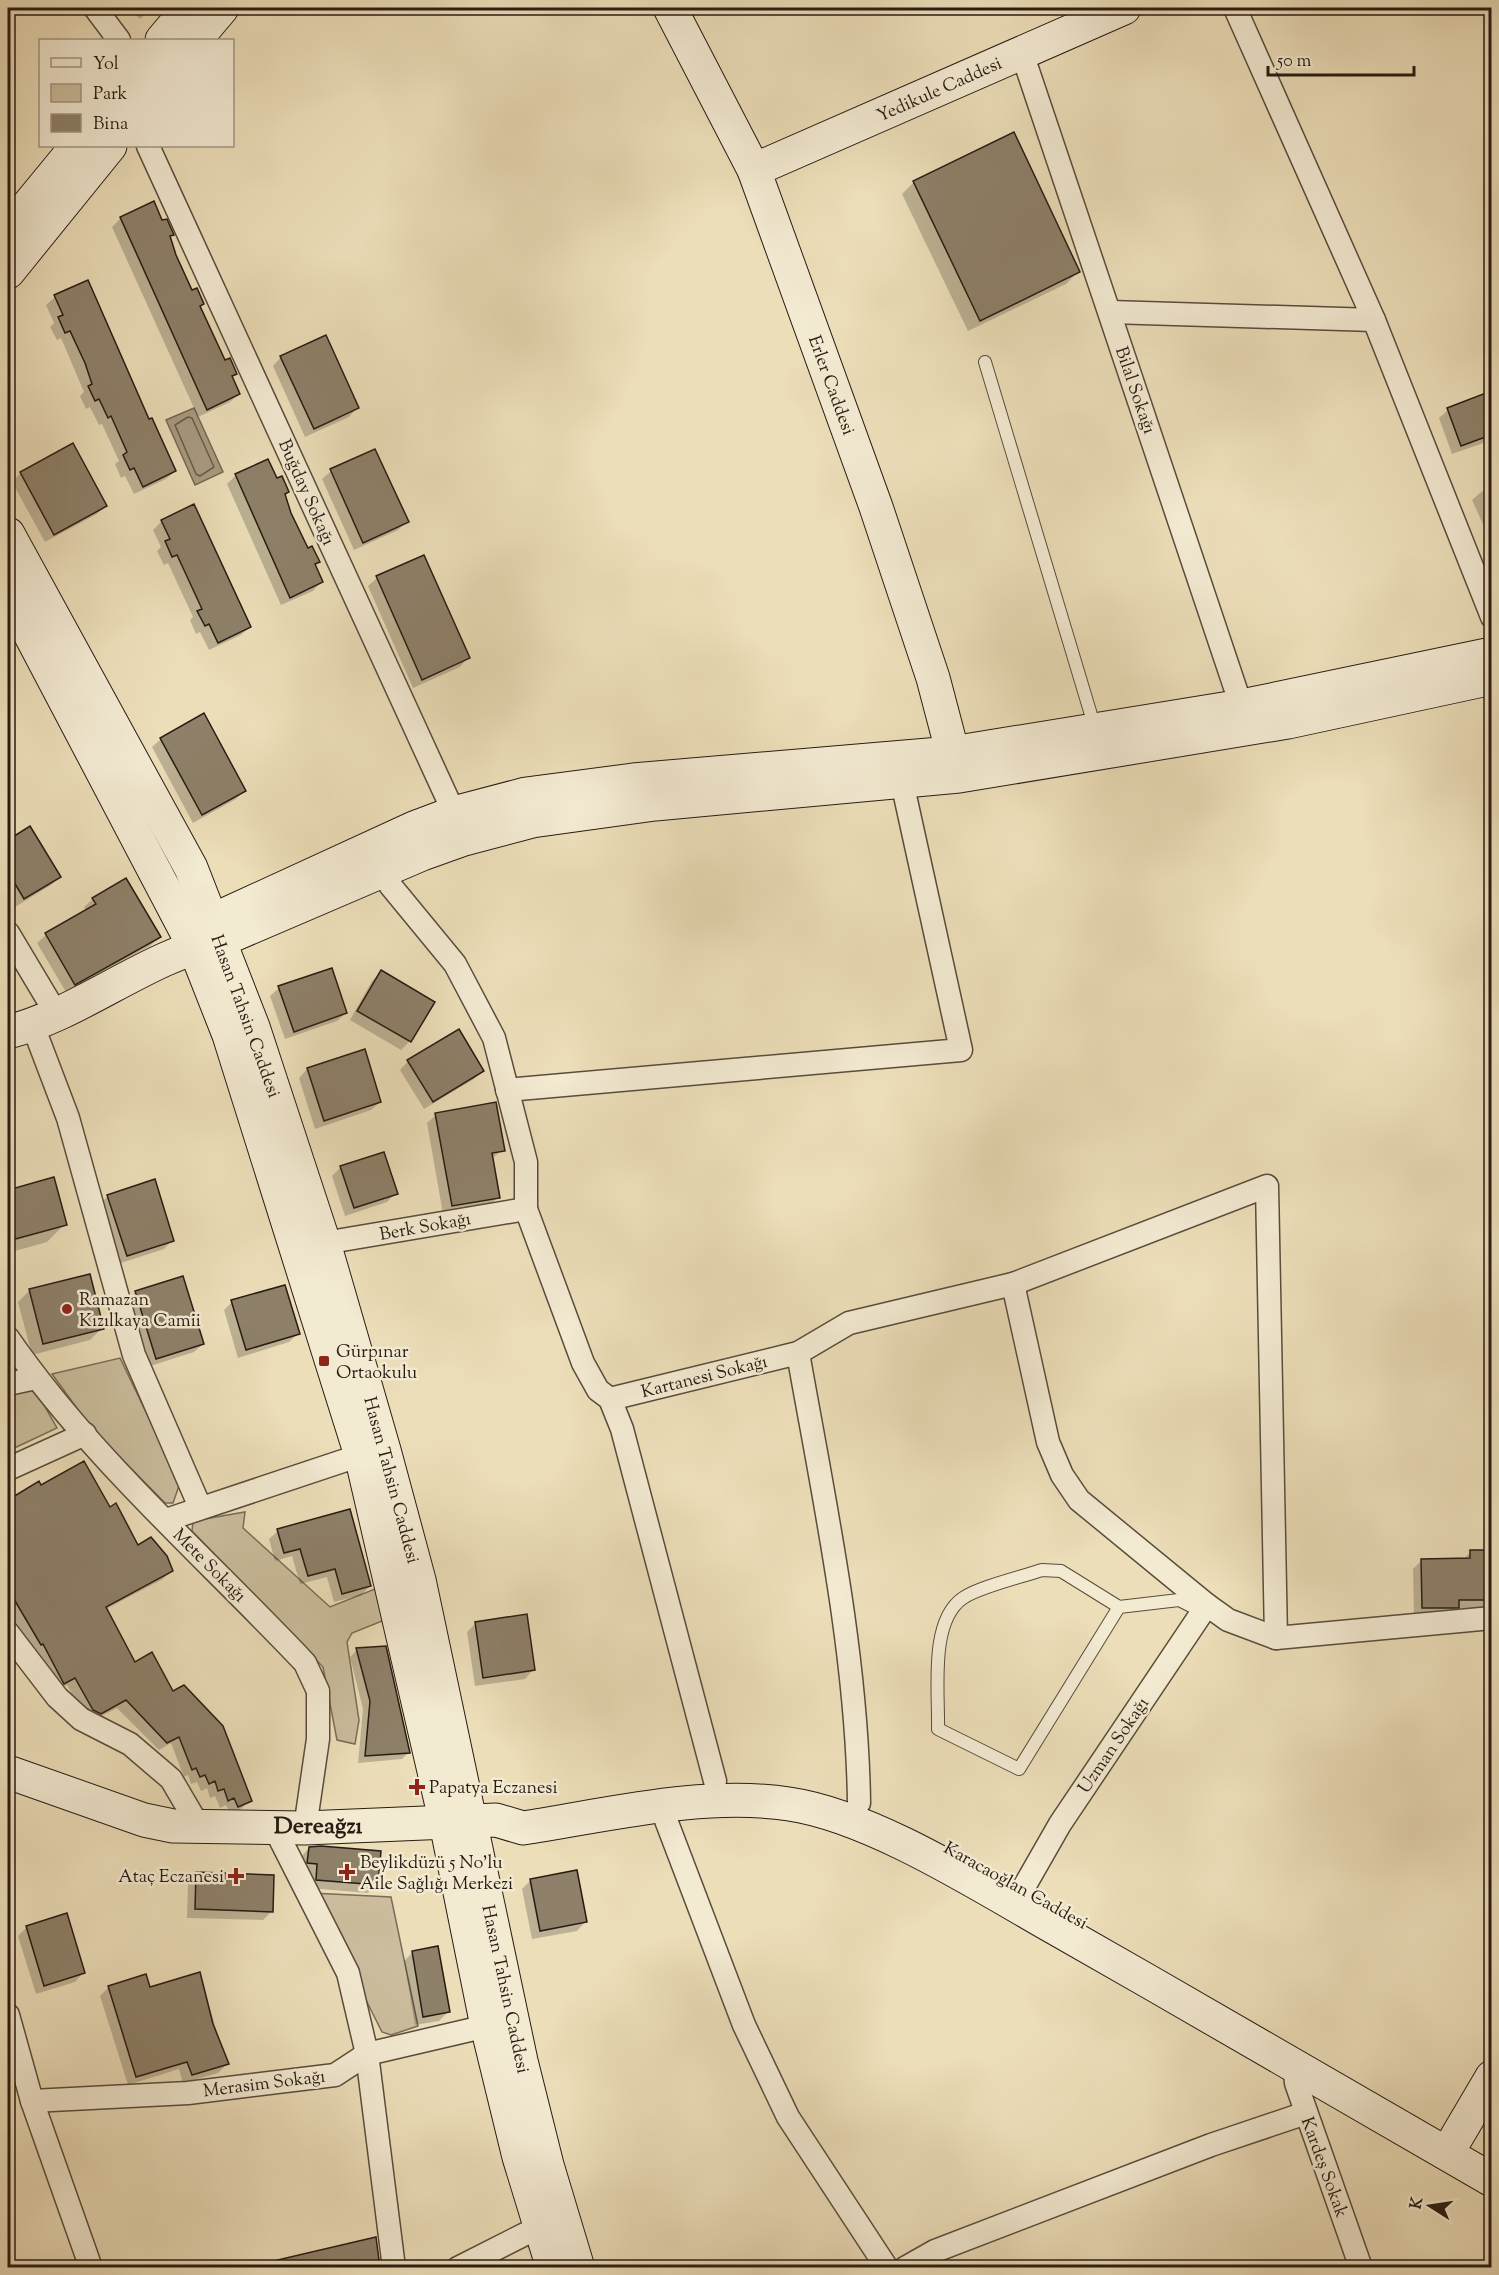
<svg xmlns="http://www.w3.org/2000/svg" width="1499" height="2275" font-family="'Sorts Mill Goudy',serif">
  <rect width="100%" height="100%" fill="#ecdeb9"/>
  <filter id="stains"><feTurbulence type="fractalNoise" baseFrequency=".00333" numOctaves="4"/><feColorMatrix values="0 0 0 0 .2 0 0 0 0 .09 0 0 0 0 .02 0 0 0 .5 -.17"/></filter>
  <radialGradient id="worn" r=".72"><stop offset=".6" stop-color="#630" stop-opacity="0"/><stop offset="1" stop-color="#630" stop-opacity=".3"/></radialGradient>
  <!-- green -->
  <g fill="#cbbd9d" stroke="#7a6c58" stroke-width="1.5">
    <path d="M120,1358L180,1483L173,1503H165L92,1429L52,1374Z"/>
    <path d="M35,1389L57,1428L8,1451V1395Z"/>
    <path d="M245,1512L243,1528L330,1607L380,1587L387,1619L352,1633L347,1642L359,1720L355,1744L337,1740L323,1667L192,1531L193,1521Z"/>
    <path d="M312,1893L391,1897L418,2026L391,2035L382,2032Z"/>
  </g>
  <!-- water -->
  <path fill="#a99c81" stroke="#756855" stroke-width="1.5" d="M194,408L223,472L195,485L166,420Z"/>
  <!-- shadow -->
  <g fill="#0003">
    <path d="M128,8H152L140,19Z"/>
    <path d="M914,182L1078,272L1066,284L968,331L902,194Z"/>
    <path d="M121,218L162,222L172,234L169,238L192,292L203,304L199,308L224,362L235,373L231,377L239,394L230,402L198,417L112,227Z"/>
    <path d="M87,282L148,421L175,471L166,479L134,494L125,476L121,478L115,464L119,461L102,424L99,425L90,407L86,409L80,396L84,392L61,338L57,340L50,327L54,323L46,305L55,297Z"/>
    <path d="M281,357L357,408L349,417L305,437L273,366Z"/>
    <path d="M1492,393V440L1452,454L1439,418L1448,410Z"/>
    <path d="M331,471L407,521L398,530L354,550L322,479Z"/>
    <path d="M21,473L105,506L97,514L45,542L12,482Z"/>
    <path d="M236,475L284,495L307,550L318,561L314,565L321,582L313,591L281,605L227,484Z"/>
    <path d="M1492,487V544L1472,500L1481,492Z"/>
    <path d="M162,521L250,627L241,635L209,650L200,632L196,634L190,620L193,617L168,563L164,565L157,551L161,547L153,530Z"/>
    <path d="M377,578L468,658L460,667L413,688L368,586Z"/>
    <path d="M161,739L245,790L236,799L193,823L152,747Z"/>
    <path d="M29,828L59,877L51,885L15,907L8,894V841Z"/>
    <path d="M93,899L159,937L150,946L66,992L37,943L46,935L86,911L84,907Z"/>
    <path d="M381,972L410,1041L401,1050L350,1020L372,981Z"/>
    <path d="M279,988L346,1013L337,1021L285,1039L270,996Z"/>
    <path d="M408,1061L482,1071L474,1079L424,1109L400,1070Z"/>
    <path d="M307,1069L380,1102L371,1110L315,1129L299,1078Z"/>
    <path d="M436,1115L503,1150L491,1159L498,1197L489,1206L443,1214L427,1123Z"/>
    <path d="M341,1167L396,1193L387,1202L345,1216L332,1176Z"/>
    <path d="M53,1179L65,1224L47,1242L8,1253V1191Z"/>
    <path d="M108,1196L172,1240L164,1249L118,1264L99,1205Z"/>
    <path d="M30,1290L102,1328L90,1340L32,1355L18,1302Z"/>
    <path d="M136,1292L203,1344L194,1352L147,1367L127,1301Z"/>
    <path d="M232,1302L298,1334L289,1342L238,1358L224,1310Z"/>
    <path d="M39,1483L41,1487L109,1509L138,1547L171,1571L163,1579L106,1609L135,1664L173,1693L250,1800L242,1808L230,1814L226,1805L220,1808L215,1796L210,1798L207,1788L201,1791L197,1782L191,1784L188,1775L184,1777L171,1743L159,1750L117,1708L92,1721L85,1718L67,1685L56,1691L8,1612V1501Z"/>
    <path d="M278,1531L370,1586L361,1595L334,1602L327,1577L300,1584L292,1556L275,1561L269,1539Z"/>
    <path d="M1471,1552H1492V1608H1456L1448,1616L1414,1617L1413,1569L1422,1560L1463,1559Z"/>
    <path d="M475,1624L533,1670L525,1679L475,1686L467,1632Z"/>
    <path d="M357,1650L409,1752L402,1759L358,1763L363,1709L350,1657Z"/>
    <path d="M309,1848L376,1884L368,1893L308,1888L301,1857Z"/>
    <path d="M197,1874L271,1912L263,1920L187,1918L188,1883Z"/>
    <path d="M531,1880L585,1922L577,1931L532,1939L522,1889Z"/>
    <path d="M27,1927L83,1973L75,1982L36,1994L18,1936Z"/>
    <path d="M413,1952L448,2012L439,2021L415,2025L404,1961Z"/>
    <path d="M199,1974L227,2064L218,2073L183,2083L179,2069L128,2085L100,1996L109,1987L149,1989Z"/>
  </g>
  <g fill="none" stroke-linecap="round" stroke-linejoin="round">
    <!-- shore -->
    <path stroke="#685c4a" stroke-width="1.5" d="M188,417L192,418L214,467L200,476L196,474L175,425Z"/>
  </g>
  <!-- building -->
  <g fill="#8e8069" stroke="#281b13" stroke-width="1.5">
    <path d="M1014,132L1080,272L980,321L913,181Z"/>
    <path d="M154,201L162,220L167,219L174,235L170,236L176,255L192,290L197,288L204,304L200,306L225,360L230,358L237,374L232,376L240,394L207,410L120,217Z"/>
    <path d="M88,280L149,419L152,418L176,471L143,487L134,468L130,470L123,455L127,452L111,416L108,418L99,399L95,401L88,386L92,384L85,363L70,331L65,333L58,317L63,315L54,295Z"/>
    <path d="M326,335L359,408L314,429L280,356Z"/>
    <path d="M1491,391V435L1461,446L1447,408Z"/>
    <path d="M73,443L107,506L54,535L20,472Z"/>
    <path d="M375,449L409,522L363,543L330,469Z"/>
    <path d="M268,459L277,478L282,476L289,492L285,494L291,513L308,548L312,546L320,562L315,564L323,582L290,598L235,474Z"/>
    <path d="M194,504L251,627L218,643L209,624L205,626L197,611L202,609L177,555L172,557L165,541L170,539L161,520Z"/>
    <path d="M424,555L470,658L422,680L376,576Z"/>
    <path d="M204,713L246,791L202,815L160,738Z"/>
    <path d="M30,826L61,877L24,899L8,872V840Z"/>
    <path d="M126,878L161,937L75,985L45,933L96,904L92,898Z"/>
    <path d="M332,968L347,1013L294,1032L278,986Z"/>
    <path d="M381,970L435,1002L411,1042L357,1011Z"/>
    <path d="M459,1029L484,1071L433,1102L407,1060Z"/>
    <path d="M365,1049L381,1102L324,1121L307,1068Z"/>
    <path d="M496,1102L505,1151L492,1153L500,1198L452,1206L435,1113Z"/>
    <path d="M384,1152L398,1194L354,1208L340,1166Z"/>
    <path d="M54,1177L67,1225L8,1241V1190Z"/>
    <path d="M155,1179L174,1241L127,1256L107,1195Z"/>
    <path d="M90,1274L104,1329L43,1344L29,1289Z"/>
    <path d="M183,1276L204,1344L156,1359L135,1291Z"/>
    <path d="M285,1285L300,1334L246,1350L231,1300Z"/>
    <path d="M84,1461L110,1507L116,1503L138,1545L151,1537L167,1556L173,1571L106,1607L135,1662L152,1652L173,1691L184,1685L223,1726L252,1801L238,1807L234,1798L228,1801L224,1789L218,1791L215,1781L209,1784L205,1775L200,1777L196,1768L192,1770L179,1737L167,1743L126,1700L101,1714L93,1710L75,1678L64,1684L43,1644L41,1645L8,1589V1500L39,1481L41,1485Z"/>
    <path d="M350,1509L371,1586L342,1594L335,1569L308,1576L300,1549L284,1553L277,1529Z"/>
    <path d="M1470,1550H1491V1600H1459V1608H1422L1421,1559L1470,1558Z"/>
    <path d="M527,1614L535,1670L483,1678L475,1622Z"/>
    <path d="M386,1646L410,1753L365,1756L370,1701L356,1648Z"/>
    <path d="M321,1846L381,1851L378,1885L316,1880L317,1864L307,1863L309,1847Z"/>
    <path d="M577,1870L587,1922L540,1931L530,1879Z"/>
    <path d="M196,1872L274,1875L273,1912L195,1909Z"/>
    <path d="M67,1913L85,1973L44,1986L26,1926Z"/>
    <path d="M438,1946L450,2012L423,2017L412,1951Z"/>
    <path d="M200,1972L213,2024L229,2064L192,2075L187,2062L136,2077L108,1986L146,1974L150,1987Z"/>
    <path d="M376,2237L380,2268H274L273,2261Z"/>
  </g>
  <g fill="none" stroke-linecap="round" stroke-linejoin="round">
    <defs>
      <g id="lane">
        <path d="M985,362L1095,728"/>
        <path d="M1119,1607L1019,1769L938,1729C939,1692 929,1621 963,1598C979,1587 1021,1577 1042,1570L1061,1571L1119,1607L1179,1600L1203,1612"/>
      </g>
      <g id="street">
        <path d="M95,8L119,40"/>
        <path d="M1235,8L1374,320L1492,617"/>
        <path d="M1022,53L1246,720"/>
        <path d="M148,146L460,826"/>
        <path d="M1110,312L1374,320"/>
        <path d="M390,885L455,964L494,1038L526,1162V1209L583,1363L598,1390L610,1399L622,1429L715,1781"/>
        <path d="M8,933L57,1015"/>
        <path d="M33,1026L68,1118L134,1355L200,1507"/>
        <path d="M507,1090L961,1050L902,782"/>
        <path d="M324,1243L526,1209"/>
        <path d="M1013,1284L1048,1442L1062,1475L1079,1500L1207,1605L1228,1620L1276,1638L1492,1618"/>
        <path d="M8,1338C91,1458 205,1557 305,1663L318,1691V1739L305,1828"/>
        <path d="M798,1353C824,1500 857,1653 859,1803"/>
        <path d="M8,1384L36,1378"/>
        <path d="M610,1399L798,1353L849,1323L1013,1284L1267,1186L1276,1638"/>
        <path d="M8,1469L85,1434"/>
        <path d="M166,1520L361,1455"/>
        <path d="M8,1633L57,1697L81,1719L130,1744L171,1779L198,1825"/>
        <path d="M661,1807L744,2025L788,2117L887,2268"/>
        <path d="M274,1827L348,1973L367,2054L394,2268"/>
        <path d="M1024,1887L1060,1824L1207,1605"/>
        <path d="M8,2015L32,2101L91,2268"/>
        <path d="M1294,2064L1296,2083L1361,2268"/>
        <path d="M32,2101L188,2093L335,2075L367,2054L487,2026"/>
        <path d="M458,2268L539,2227"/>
        <path d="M905,2268L935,2251L1211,2145L1306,2113"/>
      </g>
      <g id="secondary">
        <path d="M670,8L754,170L876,507L933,678L958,773"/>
        <path d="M162,40L189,8"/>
        <path d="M195,40L222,8"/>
        <path d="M754,170L1124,8"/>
        <path d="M8,230L77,146"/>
        <path d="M8,272L110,146"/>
        <path d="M8,534L191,868L253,1027L324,1243L384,1450L419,1580L521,2061L547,2165L578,2268"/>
        <path d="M8,592L194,946L229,1035L361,1455L446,1823L487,2026L519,2157L553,2268"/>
        <path d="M220,917L414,828L454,813L526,794L633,780L952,753L1242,706L1492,654"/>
        <path d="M8,1032C82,1013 147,956 219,941L422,854L464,839L532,821L655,804L959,776L1288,722L1492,678"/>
        <path d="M8,1772L144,1820L173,1826L305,1828L496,1820L523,1828C608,1815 704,1791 789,1804C872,1816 981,1886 1055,1928C1201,2011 1346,2095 1492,2180"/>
        <path d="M1456,2138L1492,2077"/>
      </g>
    </defs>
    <!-- lane casing -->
    <use href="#lane" stroke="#594c3c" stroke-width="14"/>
    <!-- street casing -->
    <use href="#street" stroke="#594c3c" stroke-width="25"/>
    <!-- secondary casing -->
    <use href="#secondary" stroke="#281b13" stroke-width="35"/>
    <!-- lane -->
    <use href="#lane" stroke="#f3ead2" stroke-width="12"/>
    <!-- street -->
    <use href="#street" stroke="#f3ead2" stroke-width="22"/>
    <!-- secondary -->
    <use href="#secondary" stroke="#f3ead2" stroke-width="33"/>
  </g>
  <!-- markers -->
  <g fill="#8f2418" stroke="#f3ead2" stroke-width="2">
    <circle cx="67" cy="1309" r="6"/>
    <rect x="318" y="1355" width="12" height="12" rx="3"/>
    <path d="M414 1778h6v6h6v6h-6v6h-6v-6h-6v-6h6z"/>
    <path d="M344 1863h6v6h6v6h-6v6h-6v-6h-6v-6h6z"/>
    <path d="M233 1867h6v6h6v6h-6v6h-6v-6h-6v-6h6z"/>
  </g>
  <g text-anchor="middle" stroke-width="5" stroke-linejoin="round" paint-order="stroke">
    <!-- street labels -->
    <g font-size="18" fill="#281b13" stroke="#f3ead2">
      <text transform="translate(939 89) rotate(-24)" y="6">Yedikule Caddesi</text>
      <text transform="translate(832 385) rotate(70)" y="6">Erler Caddesi</text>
      <text transform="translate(1136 390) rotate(71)" y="6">Bilal Sokağı</text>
      <text transform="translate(307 492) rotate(66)" y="6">Buğday Sokağı</text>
      <text transform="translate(246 1016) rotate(70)" y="6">Hasan Tahsin Caddesi</text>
      <text transform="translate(425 1226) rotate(-10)" y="6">Berk Sokağı</text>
      <text transform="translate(704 1376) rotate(-14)" y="6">Kartanesi Sokağı</text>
      <text transform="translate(392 1480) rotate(75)" y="6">Hasan Tahsin Caddesi</text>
      <text transform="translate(210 1565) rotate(45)" y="6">Mete Sokağı</text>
      <text transform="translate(1113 1745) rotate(-56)" y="6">Uzman Sokağı</text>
      <text transform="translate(1016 1885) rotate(29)" y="6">Karacaoğlan Caddesi</text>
      <text transform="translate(506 1989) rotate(78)" y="6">Hasan Tahsin Caddesi</text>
      <text transform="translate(264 2083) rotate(-7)" y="6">Merasim Sokağı</text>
      <text transform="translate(1325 2167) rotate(70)" y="6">Kardeş Sokak</text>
    </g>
    <!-- poi labels -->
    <g font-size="18" fill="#281b13" stroke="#f3ead2" text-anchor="start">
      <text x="79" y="1305">Ramazan<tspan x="79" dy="21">Kızılkaya Camii</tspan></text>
      <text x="336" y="1357">Gürpınar<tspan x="336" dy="21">Ortaokulu</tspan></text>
      <text x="429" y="1793">Papatya Eczanesi</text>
      <text x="360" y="1868">Beylikdüzü 5 No'lu<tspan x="360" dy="21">Aile Sağlığı Merkezi</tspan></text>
      <text x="224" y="1882" text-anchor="end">Ataç Eczanesi</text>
    </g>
    <!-- district labels -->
    <g font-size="24" font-weight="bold" fill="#281b13" stroke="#f3ead2">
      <text x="318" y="1833">Dereağzı</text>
    </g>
  </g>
  <!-- margin -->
  <rect width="1499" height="2275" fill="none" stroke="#ecdeb9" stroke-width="30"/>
  <rect x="9" y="9" width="1481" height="2257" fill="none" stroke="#281b13" stroke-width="3"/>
  <rect x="15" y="15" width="1469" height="2245" fill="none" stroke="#281b13" stroke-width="1.5"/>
  <!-- legend -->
  <rect x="39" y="39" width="195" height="108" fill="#f3ead2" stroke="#a29786" stroke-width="1.5"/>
  <rect x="51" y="58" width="30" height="9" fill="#f3ead2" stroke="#a29786" stroke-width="1.5"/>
  <text x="93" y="69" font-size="18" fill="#281b13">Yol</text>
  <rect x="51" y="84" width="30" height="18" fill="#cbbd9d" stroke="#a29786" stroke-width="1.5"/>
  <text x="93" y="99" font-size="18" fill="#281b13">Park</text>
  <rect x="51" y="114" width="30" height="18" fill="#8e8069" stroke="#a29786" stroke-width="1.5"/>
  <text x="93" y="129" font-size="18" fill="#281b13">Bina</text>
  <!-- north arrow -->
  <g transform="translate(1430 2206) rotate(282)" stroke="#f3ead2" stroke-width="4.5" paint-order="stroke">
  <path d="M0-4.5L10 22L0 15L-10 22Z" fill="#281b13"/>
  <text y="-9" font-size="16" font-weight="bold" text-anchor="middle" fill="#281b13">K</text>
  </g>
  <!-- scale -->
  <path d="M1268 66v9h146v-9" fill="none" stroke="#281b13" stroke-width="3"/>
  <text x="1277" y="66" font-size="18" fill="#281b13" stroke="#f3ead2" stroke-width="4.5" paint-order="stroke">50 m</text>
  <rect width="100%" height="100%" filter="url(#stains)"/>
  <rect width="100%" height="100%" fill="url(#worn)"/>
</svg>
